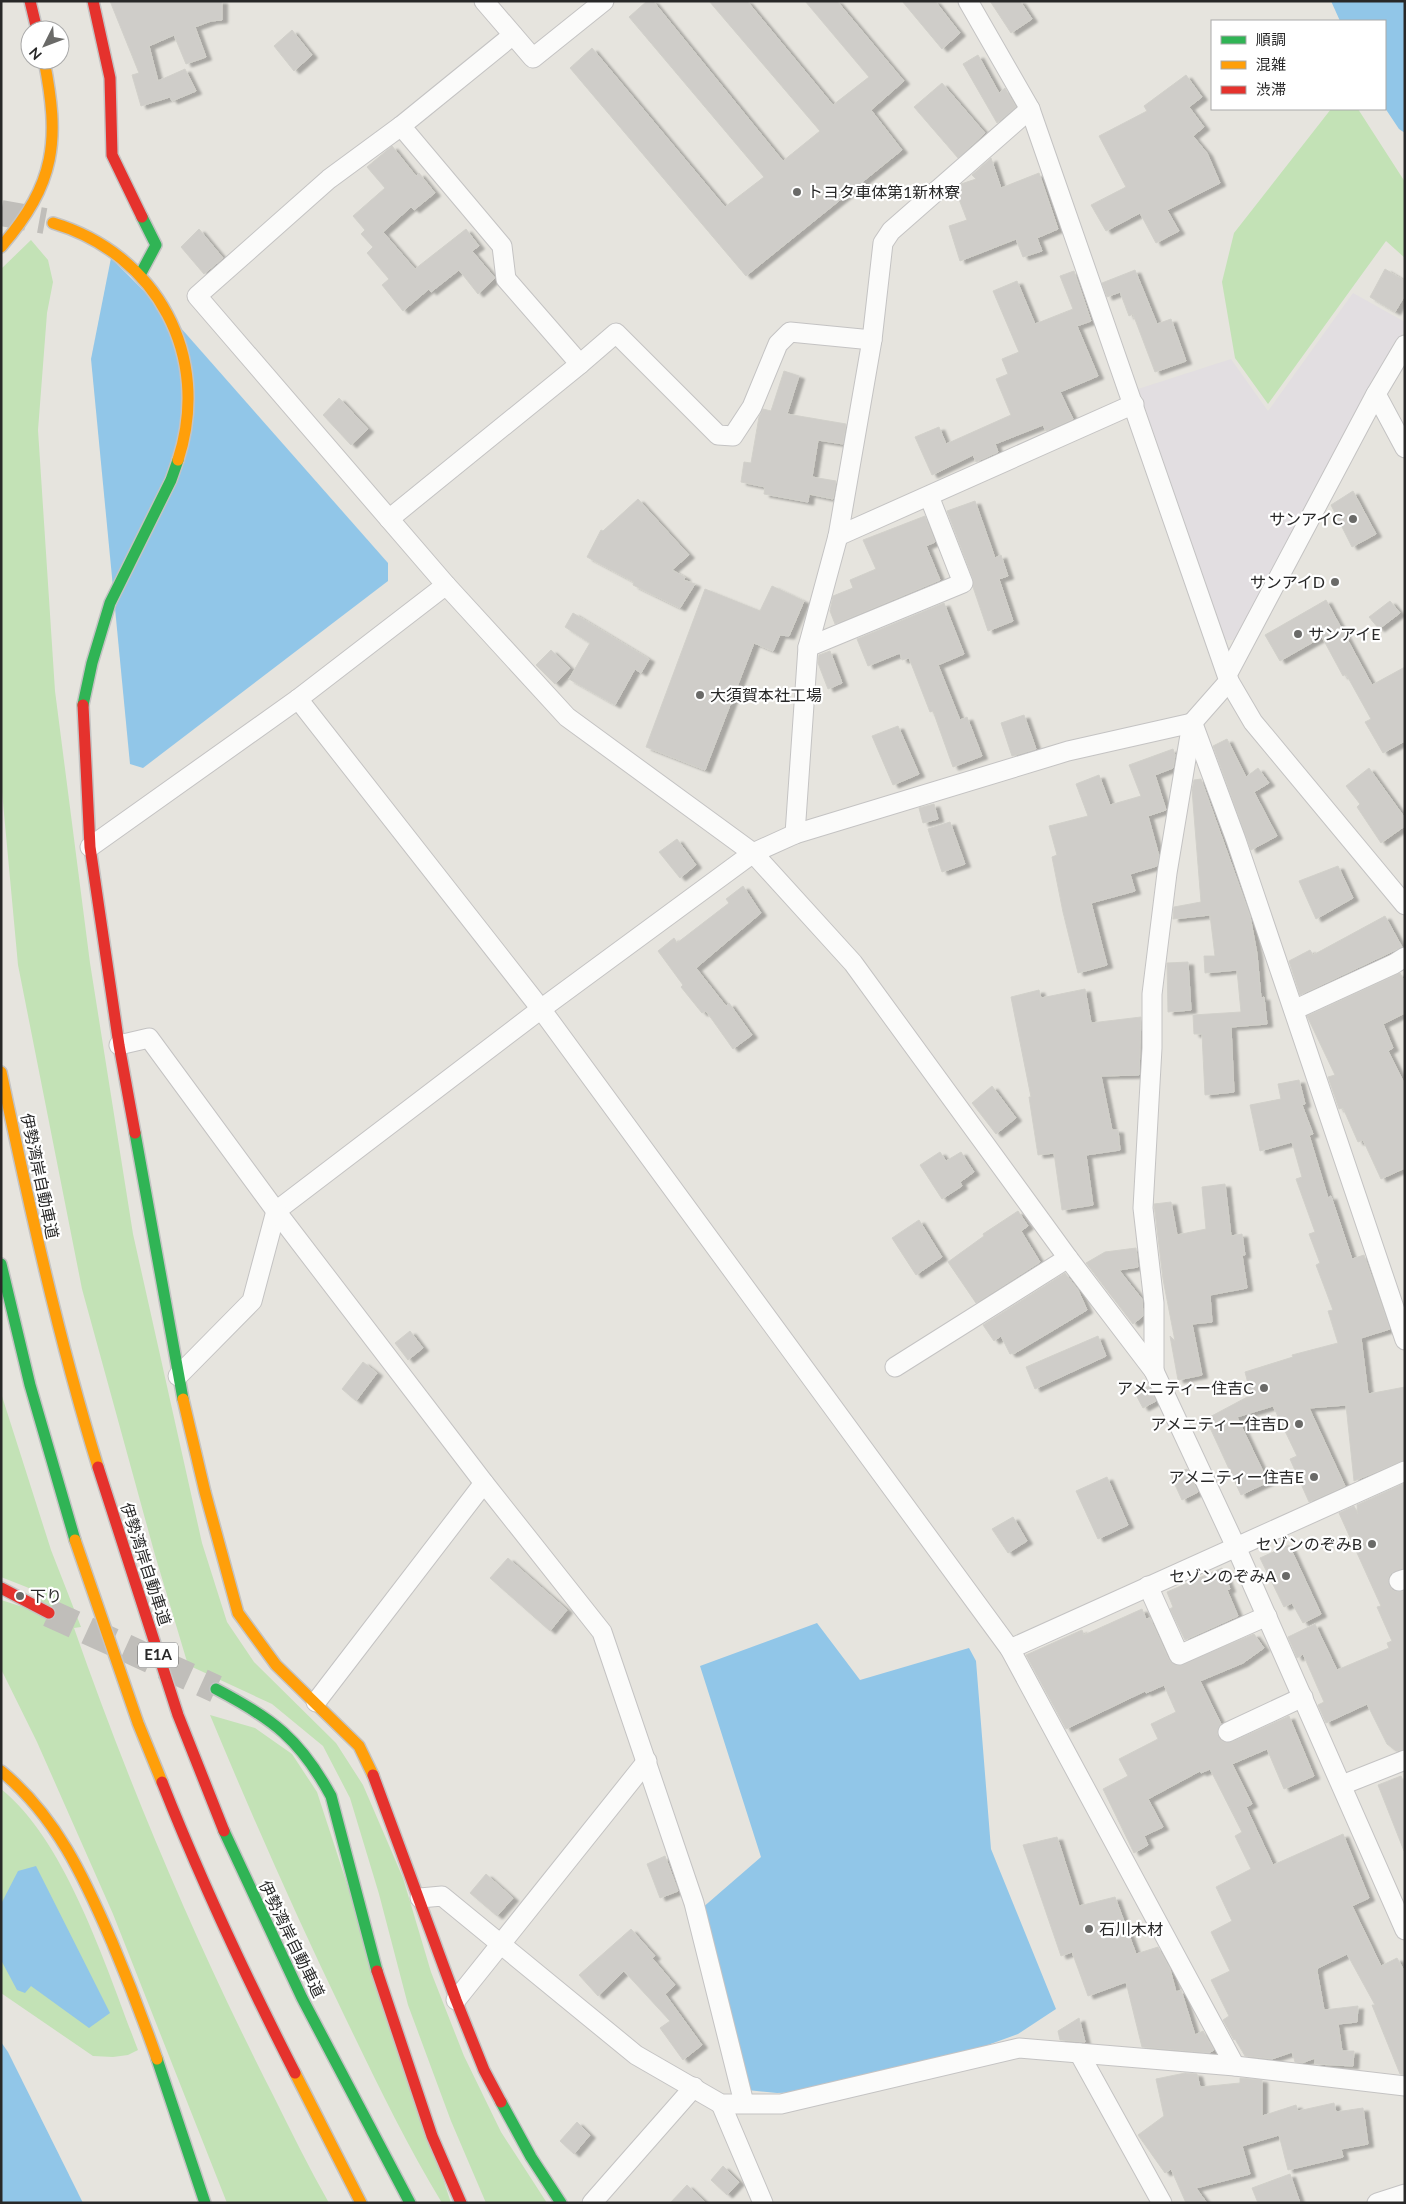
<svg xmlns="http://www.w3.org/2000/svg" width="1406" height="2204" font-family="Lato,'Noto Sans JP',sans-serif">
  <defs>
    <filter id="shadow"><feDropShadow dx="5.5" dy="3" stdDeviation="1" flood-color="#0004"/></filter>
  </defs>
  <rect width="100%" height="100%" fill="#e6e4de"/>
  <!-- industrial -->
  <path fill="#e2dee1" d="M1353,293L1405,322V329L1238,640H1224L1138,389L1231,359L1268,411Z"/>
  <!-- green -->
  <g fill="#c3e2b6">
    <path d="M1331,109H1358L1405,182V258L1386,241L1268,404L1235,358L1222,282L1234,233Z"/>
    <path d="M31,240L48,260L53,282L47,313L38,430L55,691L90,963L133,1234L202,1543L227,1622L254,1662L336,1743L363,1785L403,1878L431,1972L464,2056L501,2132L547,2203H486L451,2121L408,2005L379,1894L350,1798L323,1746L272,1704L188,1665L155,1555L82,1289L18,965L1,781V269Z"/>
    <path d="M1,1393L51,1550L81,1627L74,1628C130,1788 196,1944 273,2095C291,2131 309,2168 329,2203H227L113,1914L37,1742L1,1669V1600L39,1612V1592L1,1577Z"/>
    <path d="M210,1715L255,1728L292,1754L317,1792L451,2203H442C405,2142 375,2079 344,2015C296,1916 252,1816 210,1715Z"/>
    <path d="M1,1789C67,1841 108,1973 138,2050L128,2055L113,2057L93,2056L1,1993Z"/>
  </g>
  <!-- water -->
  <g fill="#91c6e8">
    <path d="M1331,1H1405V133L1399,129L1385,108V21H1340Z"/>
    <path d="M111,258L180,327L388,563V581L143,768L130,764L91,359Z"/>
    <path d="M817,1623L860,1680L969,1648L976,1661L991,1849L1056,2009L1018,2034L974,2050L803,2092L777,2093L747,2090L701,1909L761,1857L700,1666Z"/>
    <path d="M36,1866L110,2013L89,2028L31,1986L25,1993L17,1990L1,1960V1904L18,1871Z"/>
    <path d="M1,2042L8,2052L83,2203H1Z"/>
  </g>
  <!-- building -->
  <g fill="#cfcdc9" stroke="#d1d0ca" filter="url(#shadow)">
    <path d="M110,1H222V20L211,21L195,27L206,57L186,64L174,35L149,46L158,81L185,69L196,91L172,101L170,97L141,106L132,75L139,73Z"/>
    <path d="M647,1H653L783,161L820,131L709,1H747L833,105L869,77L805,1H837L904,81L871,110L902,150L746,276L570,68L592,48L725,207L764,177L629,17Z"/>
    <path d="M902,1H935L960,33L942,49Z"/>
    <path d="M990,1H1020L1032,19L1011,33Z"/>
    <path d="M292,30L312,55L294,71L274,46Z"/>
    <path d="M978,55L999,93L1005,88L1016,107L997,123L963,64Z"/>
    <path d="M1186,75L1202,97L1189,107L1204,127L1193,136L1207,153L1220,183L1167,210L1179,231L1156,243L1140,213L1106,231L1091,205L1126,187L1099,136L1147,111L1144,106Z"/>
    <path d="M942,83L985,133L958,158L914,107Z"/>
    <path d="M392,146L416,176L419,173L435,193L414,210L411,207L383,232L415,269L466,229L479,246L472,251L495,278L478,294L459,270L431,292L429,289L403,311L382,285L389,279L367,253L373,247L361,234L365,230L353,216L385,188L367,167Z"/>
    <path d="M991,158L1001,188L1039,173L1058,229L1037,238L1042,251L1023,257L1016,239L960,261L949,226L967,220L955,189L961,184L976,179L972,175Z"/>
    <path d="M199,229L223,258L204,274L181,247Z"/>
    <path d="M1385,269L1405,281V295L1395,312L1370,297Z"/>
    <path d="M1135,270L1157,324L1171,319L1186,361L1155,372L1133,314L1129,316L1120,292L1107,297L1102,283Z"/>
    <path d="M1074,271L1091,321L1077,326L1098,376L1060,392L1073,419L1046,431L1043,425L995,444L998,452L976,462L973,455L932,475L915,437L939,427L946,444L1011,415L996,379L1008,374L1002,359L1019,352L993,291L1017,281L1035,324L1073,309L1060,276Z"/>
    <path d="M784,371L799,376L787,414L846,424L843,444L818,440L812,477L836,481L833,499L809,494L808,502L764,494L765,487L741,482L744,462L751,463L759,417L763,409L771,411Z"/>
    <path d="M339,398L368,429L351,445L323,415Z"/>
    <path d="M1353,491L1376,534L1352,547L1331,505Z"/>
    <path d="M638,499L689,555L672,570L685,577L684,580L695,584L680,608L633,585L634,582L587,557L601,530L603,531Z"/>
    <path d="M975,501L995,558L1001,555L1008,576L999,579L1013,621L988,631L973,587V579L947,511Z"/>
    <path d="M925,516L935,542L926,546L940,580L835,624L830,611L833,596L853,588L850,580L876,569L863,540Z"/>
    <path d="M772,586L804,601L789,636L780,635L773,651L754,643L705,770L646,747L705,589L760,611Z"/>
    <path d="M1326,600L1372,685L1405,667V741L1383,753L1365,722L1371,719L1346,674L1343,676L1322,637L1280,661L1265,635Z"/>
    <path d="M1390,601L1400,613L1379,629L1369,617Z"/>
    <path d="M944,603L964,654L938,665L960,720L967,717L982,756L953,767L933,711L930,712L909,658L902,660L900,653L868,666L857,639Z"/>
    <path d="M573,613L649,659L641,673L635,669L615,705L569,679L590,643L565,627Z"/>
    <path d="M551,650L570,668L555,684L536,665Z"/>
    <path d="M830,651L842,683L828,689L818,663L819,655Z"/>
    <path d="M1024,715L1036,749L1012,756L1001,723Z"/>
    <path d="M898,726L919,774L893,785L872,736Z"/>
    <path d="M1227,739L1246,777L1258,768L1269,783L1254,792L1277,836L1251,850L1213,746Z"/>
    <path d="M1173,749L1175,755L1173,768L1155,775L1166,810L1148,816L1159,856L1157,866L1130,874L1135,891L1091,903L1107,965L1078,973L1063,912L1052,857L1057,855L1049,826L1088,816L1076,784L1099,775L1110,805L1141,796L1129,765Z"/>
    <path d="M1369,768L1405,818V826L1381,843L1357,807L1360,804L1346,786Z"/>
    <path d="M1201,779L1250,916L1257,954L1261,998L1264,997L1267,1024L1231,1027L1234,1092L1205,1095L1202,1034H1194L1193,1015L1241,1012L1237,970L1205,973L1204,956H1215L1210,915L1173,919L1174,907L1201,902L1192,790L1194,780Z"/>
    <path d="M934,804L938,819L923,823L919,808Z"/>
    <path d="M950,822L965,864L942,872L928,829Z"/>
    <path d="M677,839L696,865L680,878L659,852Z"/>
    <path d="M1338,866L1353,898L1316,919L1299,881Z"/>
    <path d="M743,886L761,913L696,968L726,1006L729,1003L752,1035L733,1049L706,1011L702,1013L681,987L683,985L658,951L674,938L677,943L729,903L726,899Z"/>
    <path d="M1385,916L1402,947L1300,995L1289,961L1310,950L1313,955Z"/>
    <path d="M1188,962L1191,1010L1168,1012L1167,963Z"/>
    <path d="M1400,973L1405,982V1013L1383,1024L1393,1048L1388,1051L1405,1085V1168L1381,1179L1363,1140L1358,1142L1343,1108L1339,1109L1328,1077L1335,1075L1307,1016Z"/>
    <path d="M1085,989L1091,1023L1141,1017L1139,1075L1101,1076L1112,1130H1118L1120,1150L1086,1155L1093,1205L1062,1210L1054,1153L1038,1155L1029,1097H1031L1011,997L1039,990L1041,998Z"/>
    <path d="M1299,1080L1305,1104L1302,1105L1313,1134L1309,1135L1328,1198L1331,1196L1352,1259L1364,1255L1390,1329L1361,1338L1368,1394L1405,1387V1460L1354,1481L1346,1405L1309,1408L1345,1486L1309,1502L1290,1459L1297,1456L1273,1406L1237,1417L1268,1482L1241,1495L1206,1419L1251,1395L1245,1372L1293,1357L1292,1355L1338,1343L1328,1311L1333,1310L1316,1265L1320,1263L1309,1234L1315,1232L1296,1179L1302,1177L1292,1142L1260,1151L1250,1105L1281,1099L1278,1084Z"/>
    <path d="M992,1086L1016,1118L996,1134L972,1103Z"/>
    <path d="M940,1152L946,1161L961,1152L974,1172L960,1182L962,1186L942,1199L920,1165Z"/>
    <path d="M1225,1184L1231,1236L1242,1234L1245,1255H1242L1247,1288L1210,1295L1212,1322L1192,1324L1202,1375L1178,1380L1170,1336L1175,1341L1163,1279L1154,1204L1171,1202L1177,1235L1206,1229L1202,1187Z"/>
    <path d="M1018,1211L1028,1226L1021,1231L1040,1262L976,1303L948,1262L984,1236L983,1234Z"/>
    <path d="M919,1220L942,1257L916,1275L892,1238Z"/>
    <path d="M1136,1248L1138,1267L1119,1270L1142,1299L1143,1316L1133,1324L1086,1263L1105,1252Z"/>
    <path d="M1065,1273L1078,1290L1087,1310L1015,1353L1010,1354L1001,1336L994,1341L983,1325Z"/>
    <path d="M410,1331L423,1348L408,1360L395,1343Z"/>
    <path d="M1098,1336L1106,1356L1035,1389L1026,1367Z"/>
    <path d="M363,1362L377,1373L356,1401L342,1389Z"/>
    <path d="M1149,1386L1156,1401L1143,1408L1135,1393Z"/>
    <path d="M1187,1469L1198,1492L1182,1500L1171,1476Z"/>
    <path d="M1107,1477L1128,1525L1098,1539L1076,1491Z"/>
    <path d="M1405,1483V1568L1391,1573L1388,1579L1392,1590L1397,1592L1405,1591V1749L1396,1751L1387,1744L1367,1704L1326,1723L1318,1705L1324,1702L1303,1654L1297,1658L1288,1637L1315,1624L1337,1670L1389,1648L1387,1643L1392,1641L1377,1607L1381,1606L1339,1513L1354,1506L1358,1514L1357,1505Z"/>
    <path d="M1013,1517L1027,1541L1008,1553L992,1529Z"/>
    <path d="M1289,1545L1321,1614L1303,1623L1292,1603L1284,1607L1260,1558Z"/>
    <path d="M508,1558L567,1610L550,1631L490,1578Z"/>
    <path d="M1222,1568L1230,1589L1227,1590L1238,1616L1185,1640L1170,1609L1173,1607L1167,1592Z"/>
    <path d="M1142,1609L1146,1619L1150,1618L1169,1660L1177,1666L1254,1634L1264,1648L1243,1663L1200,1681L1221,1724L1217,1731L1218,1736L1222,1741L1232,1742L1289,1716L1314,1776L1284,1789L1267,1749L1232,1764L1252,1804L1246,1807L1273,1865L1343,1834L1369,1898L1352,1906L1381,1966L1397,1958L1405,1972V2075L1400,2074L1372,2005H1375L1347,1954L1318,1968L1317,1971L1324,2010L1358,2006L1357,2022L1338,2024L1342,2051H1354L1353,2066L1315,2064V2058L1302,2063L1295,2062L1292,2052L1272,2059L1245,2056L1235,2039L1234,2040L1223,2020L1229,2016L1211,1980L1230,1971L1211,1932L1232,1921L1216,1887L1251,1869L1235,1836L1242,1832L1210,1769L1201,1773L1200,1771L1148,1799L1163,1827L1144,1836L1148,1845L1134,1853L1103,1789L1128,1776L1119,1759L1158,1739L1151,1724L1176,1712L1164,1685L1146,1693L1145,1691L1066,1729L1026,1655L1082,1630L1084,1635Z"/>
    <path d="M1401,1776L1405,1785L1404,1851L1378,1785Z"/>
    <path d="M1057,1837L1079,1906L1115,1897L1136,1954L1158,1947L1170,1969L1176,1992L1181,1990L1195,2035L1203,2031L1214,2050L1209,2053L1142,2047L1126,1982L1088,1996L1072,1952L1061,1956L1023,1845Z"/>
    <path d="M665,1856L678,1891L660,1898L647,1864Z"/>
    <path d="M486,1874L513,1898L497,1916L470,1893Z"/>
    <path d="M631,1929L655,1956L652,1958L675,1985L665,1994L702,2045L683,2060L660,2028L670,2021L624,1971L598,1996L579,1975Z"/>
    <path d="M1079,2018L1085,2042L1060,2040L1058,2031Z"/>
    <path d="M1185,2073L1197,2074L1200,2087L1240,2083V2078L1262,2080V2116L1296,2105L1298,2111L1334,2103L1336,2112L1363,2108L1368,2144L1341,2149L1343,2157L1288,2170L1279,2135L1242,2146L1250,2174L1196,2188L1207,2203H1186L1171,2169L1165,2173L1138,2135L1164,2116L1156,2079Z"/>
    <path d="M577,2122L590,2135L574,2154L560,2141Z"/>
    <path d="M723,2166L739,2182L727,2195L711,2180Z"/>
    <path d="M1290,2174L1300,2203H1258L1252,2188Z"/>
    <path d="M687,2185L706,2203H670Z"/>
  </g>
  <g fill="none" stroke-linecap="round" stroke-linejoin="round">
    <!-- secondary-tunnel -->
    <path stroke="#c0beba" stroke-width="26" stroke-dasharray="26 13" stroke-linecap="butt" d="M1,213L45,221"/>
    <!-- highway-tunnel -->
    <path stroke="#c0beba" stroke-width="28" stroke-dasharray="28 14" stroke-linecap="butt" d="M49,1613L216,1689"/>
    <defs>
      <g id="street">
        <path d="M484,1L533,58L604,1"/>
        <path d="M968,1L1030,109L1229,681L1253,722L1405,905"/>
        <path d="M513,35L401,126L502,246L506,279L580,364L616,333L718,435L733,436L752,407L778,344L790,332L872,340"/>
        <path d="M401,126L329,179L197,296L446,585"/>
        <path d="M1376,394L1405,448"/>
        <path d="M389,519L580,364"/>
        <path d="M838,536L1134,404"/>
        <path d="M808,647L963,583L929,496"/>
        <path d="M1228,673L1376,394L1405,345"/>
        <path d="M298,699L541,1009L1010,1649L1235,2066"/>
        <path d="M1192,723L1068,751L795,834L753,853L853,963L1068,1258L1154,1371L1236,1547L1405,1930"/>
        <path d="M1193,724L1236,840L1405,1340"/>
        <path d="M795,834L808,647L838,536L872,340L883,243L891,231L1030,109"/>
        <path d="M90,847L298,699L446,585L567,717L753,853L541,1009L276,1211L252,1301L178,1376"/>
        <path d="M1294,1010L1394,964L1405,957"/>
        <path d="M119,1045L149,1038L276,1211L484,1483L602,1632L694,1903L744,2103"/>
        <path d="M895,1367L1068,1258"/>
        <path d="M1154,1371V1303L1143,1208L1152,1048V994L1167,873L1192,723L1229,681"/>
        <path d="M1399,1581L1405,1579"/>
        <path d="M1148,1586L1179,1655L1267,1616"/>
        <path d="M1010,1649L1405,1471"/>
        <path d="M316,1702L484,1483"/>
        <path d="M1228,1732L1303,1697"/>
        <path d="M1342,1785L1405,1760"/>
        <path d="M420,1898L442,1896L636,2055L721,2104H781L1019,2048L1235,2066L1405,2086"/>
        <path d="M456,2000L647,1761"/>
        <path d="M1079,2053L1162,2203"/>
        <path d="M721,2104L763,2203"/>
        <path d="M592,2203L694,2087"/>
        <path d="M1377,2203L1405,2194"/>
      </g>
      <g id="fast">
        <path d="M140,275L156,245L142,217"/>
        <path d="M83,705L92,663L110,603L171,480L178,460"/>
        <path d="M135,1133L183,1399"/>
        <path d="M1,1264L30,1385L75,1540"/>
        <path d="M216,1689C273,1719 300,1739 331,1796L377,1971"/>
        <path d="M224,1831L302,1998L410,2203"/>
        <path d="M157,2059L205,2203"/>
        <path d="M501,2102L531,2157L561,2203"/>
      </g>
      <g id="slow">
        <path d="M53,223C157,254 212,356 178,460"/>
        <path d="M1,247C56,183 60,141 44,60"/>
        <path d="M1,1072C29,1205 58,1337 98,1467"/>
        <path d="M183,1399L205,1492L238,1613L276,1665L359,1746L373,1775"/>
        <path d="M75,1540L138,1723L162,1782"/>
        <path d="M1,1771C56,1816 84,1877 112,1942C128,1980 143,2019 157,2059"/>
        <path d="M295,2073L361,2203"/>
      </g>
      <g id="jam">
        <path d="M30,1L37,30"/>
        <path d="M93,1L110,78L112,155L142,217"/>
        <path d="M83,705L90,847L119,1045L135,1133"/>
        <path d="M98,1467L178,1715L224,1831"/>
        <path d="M1,1588L49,1613"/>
        <path d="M373,1775L456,2000L484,2070L501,2102"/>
        <path d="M162,1782C201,1881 246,1977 295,2073"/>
        <path d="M377,1971L432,2136L461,2203"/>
      </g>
    </defs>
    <!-- street casing -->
    <use href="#street" stroke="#c4c3c3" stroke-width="21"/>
    <!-- fast casing -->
    <use href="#fast" stroke="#c4c3c3" stroke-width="14"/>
    <!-- slow casing -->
    <use href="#slow" stroke="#c4c3c3" stroke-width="14"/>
    <!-- jam casing -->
    <use href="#jam" stroke="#c4c3c3" stroke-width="14"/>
    <!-- street -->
    <use href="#street" stroke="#fbfbfa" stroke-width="19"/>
    <!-- fast -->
    <use href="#fast" stroke="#30b455" stroke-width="11"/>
    <!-- slow -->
    <use href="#slow" stroke="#ff9f0a" stroke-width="11"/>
    <!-- jam -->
    <use href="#jam" stroke="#e5322d" stroke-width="11"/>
  </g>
  <!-- markers -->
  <g fill="#6a6a68" stroke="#fff" stroke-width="2">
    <circle cx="797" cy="192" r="5"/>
    <circle cx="1353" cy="519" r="5"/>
    <circle cx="1335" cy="582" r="5"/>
    <circle cx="1298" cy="634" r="5"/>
    <circle cx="700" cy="695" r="5"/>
    <circle cx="1264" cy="1388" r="5"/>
    <circle cx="1299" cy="1424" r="5"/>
    <circle cx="1314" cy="1477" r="5"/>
    <circle cx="1372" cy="1544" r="5"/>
    <circle cx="1286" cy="1576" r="5"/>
    <circle cx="20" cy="1596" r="5"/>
    <circle cx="1089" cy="1929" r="5"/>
  </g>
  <g text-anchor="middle" stroke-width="4.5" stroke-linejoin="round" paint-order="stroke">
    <!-- shield labels -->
    <rect fill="#fff" stroke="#686868" stroke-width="1" x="138" y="1642.5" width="40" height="25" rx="4"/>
    <g font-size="15" font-weight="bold" fill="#282828">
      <text x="158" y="1660">E1A</text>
    </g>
    <!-- poi labels -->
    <g font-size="16" fill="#282828" stroke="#fff" text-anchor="end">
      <text x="807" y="198" text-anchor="start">トヨタ車体第1新林寮</text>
      <text x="1343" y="525">サンアイC</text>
      <text x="1325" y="588">サンアイD</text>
      <text x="1308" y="640" text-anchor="start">サンアイE</text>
      <text x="710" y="701" text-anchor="start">大須賀本社工場</text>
      <text x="1254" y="1394">アメニティー住吉C</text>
      <text x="1289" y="1430">アメニティー住吉D</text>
      <text x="1304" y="1483">アメニティー住吉E</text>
      <text x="1362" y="1550">セゾンのぞみB</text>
      <text x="1276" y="1582">セゾンのぞみA</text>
      <text x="30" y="1602" text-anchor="start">下り</text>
      <text x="1099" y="1935" text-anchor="start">石川木材</text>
    </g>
    <!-- street labels -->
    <g font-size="16" fill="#282828" stroke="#fff">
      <text transform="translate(40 1176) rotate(78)" y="6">伊勢湾岸自動車道</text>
      <text transform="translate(146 1564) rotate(72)" y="6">伊勢湾岸自動車道</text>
      <text transform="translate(292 1939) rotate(64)" y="6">伊勢湾岸自動車道</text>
    </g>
  </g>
  <!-- border -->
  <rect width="1406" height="2204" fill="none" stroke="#282828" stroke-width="5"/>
  <!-- legend -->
  <rect x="1211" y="20" width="175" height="90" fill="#ffffff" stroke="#a9a9a9"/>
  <rect x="1221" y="36" width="25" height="8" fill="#30b455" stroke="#a9a9a9"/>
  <text x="1256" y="45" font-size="15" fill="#282828">順調</text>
  <rect x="1221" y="61" width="25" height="8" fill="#ff9f0a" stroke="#a9a9a9"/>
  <text x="1256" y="70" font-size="15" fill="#282828">混雑</text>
  <rect x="1221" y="86" width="25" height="8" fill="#e5322d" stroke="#a9a9a9"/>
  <text x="1256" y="95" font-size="15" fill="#282828">渋滞</text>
  <!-- north arrow -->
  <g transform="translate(45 45) rotate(228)"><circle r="24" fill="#ffffff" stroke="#a9a9a9"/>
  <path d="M0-4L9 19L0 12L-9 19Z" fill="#6a6a68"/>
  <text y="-8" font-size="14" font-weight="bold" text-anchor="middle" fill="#282828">N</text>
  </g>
</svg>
